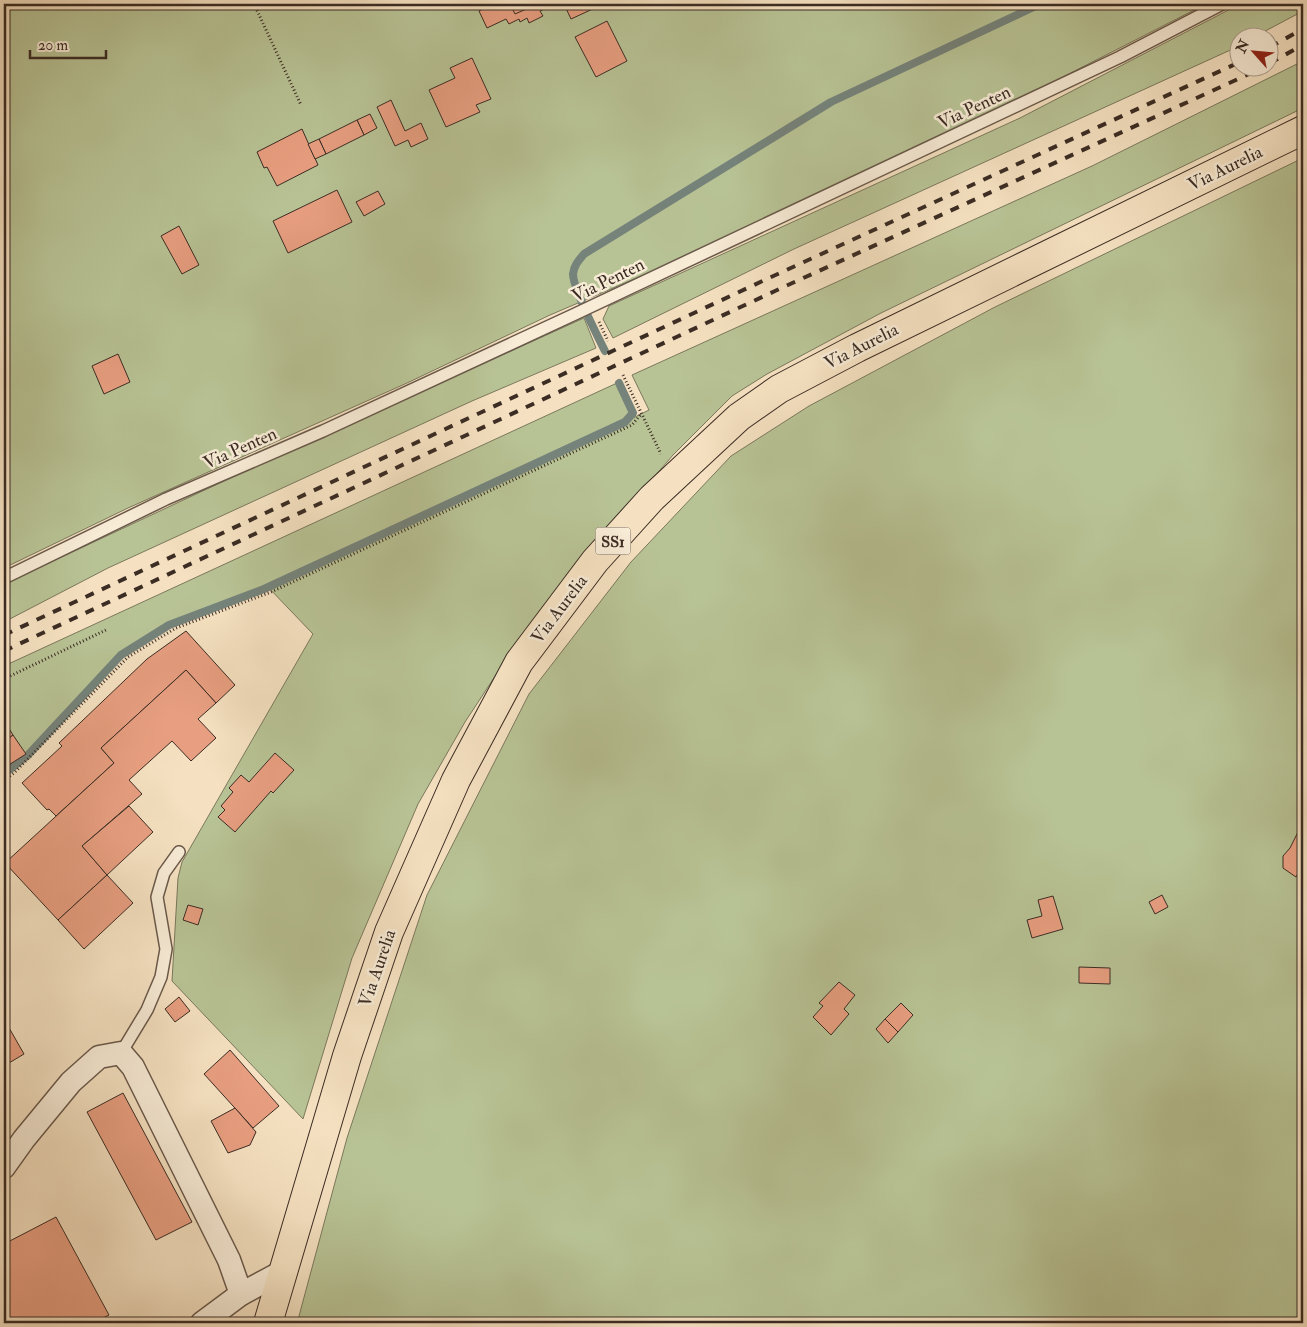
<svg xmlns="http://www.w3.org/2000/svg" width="1307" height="1327" font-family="'IM FELL Double Pica',serif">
  <rect width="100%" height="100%" fill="#f5e1c1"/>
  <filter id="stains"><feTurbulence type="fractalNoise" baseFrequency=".004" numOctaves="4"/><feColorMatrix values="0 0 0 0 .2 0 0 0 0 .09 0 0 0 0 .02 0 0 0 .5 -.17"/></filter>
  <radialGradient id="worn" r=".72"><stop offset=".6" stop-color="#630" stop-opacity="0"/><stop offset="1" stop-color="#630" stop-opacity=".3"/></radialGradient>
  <!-- green -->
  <g fill="#b8c395" stroke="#7a785c">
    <path d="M4,4H1206L1053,82L667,265L550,315L407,383L128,508L4,568Z"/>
    <path d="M1240,4H1303V11L1254,37L1240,38L1239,45L1237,47L794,249L613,338L603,319L609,306L1020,118Z"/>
    <path d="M1303,61V108L881,313L767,374L732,396L673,455L587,555L517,643L465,722L418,804L352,958L303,1119L172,981L178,878L182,862L313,634L267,586L169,624L122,651L52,724L26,755L4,771V666L617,383L630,412L624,421L408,521L625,422L649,410L632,375L1092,166Z"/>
    <path d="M1303,158V1323H299V1316L347,1138L427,895L529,694L631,562L731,456L809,406L995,307Z"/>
    <path d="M584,318L596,348L472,401L108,568L4,622V584L256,466Z"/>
  </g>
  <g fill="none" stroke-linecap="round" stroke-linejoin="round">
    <!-- stream -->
    <g stroke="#75837b" stroke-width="8">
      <path d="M605,351C597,335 573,289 573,274C574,265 579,260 584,254L831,102L1040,4"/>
      <path d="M4,774L28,755L121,655L169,625L264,589L625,422L633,413L619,383"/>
    </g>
  </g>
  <!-- building -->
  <g fill="#e89f81" stroke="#3b2c24">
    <path d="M492,4H555L540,11L543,16L529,23L527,18L520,22L519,19L509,24L506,19L487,28L479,11Z"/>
    <path d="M510,4H538L515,14Z"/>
    <path d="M564,4H596L597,7L571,19Z"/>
    <path d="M607,21L627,61L596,77L575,37Z"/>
    <path d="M472,58L491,99L476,105L480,112L446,127L429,90L455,78L450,68Z"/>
    <path d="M391,100L405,131L421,123L428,139L411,147L408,140L395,146L377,107Z"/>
    <path d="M370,114L377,128L364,135L357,120Z"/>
    <path d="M357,120L364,135L326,154L319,139Z"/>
    <path d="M302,129L318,165L277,186L267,167L264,168L257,152Z"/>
    <path d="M319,139L326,154L315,159L308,144Z"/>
    <path d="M337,190L352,222L288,253L273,221Z"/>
    <path d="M378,191L385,204L364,216L356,202Z"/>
    <path d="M179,226L199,265L182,274L161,236Z"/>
    <path d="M118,354L130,382L104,394L92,366Z"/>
    <path d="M186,631L235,685L216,703L186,670L101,748L114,763L56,816L49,809L47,810L22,783L62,746L59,743L147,659Z"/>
    <path d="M186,670L216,703L198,719L216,738L191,761L172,741L129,780L142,794L82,846L107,875L58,920L5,863L114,763L101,748Z"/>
    <path d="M8,727L13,735L4,742V730Z"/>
    <path d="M13,735L26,754L4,768V742Z"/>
    <path d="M275,753L294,770L273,793L271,791L235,832L218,817L225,810L221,806L233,792L229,788L241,775L249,782Z"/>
    <path d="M129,806L153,832L107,875L82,846Z"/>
    <path d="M1298,832L1303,835V875L1299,872L1296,877L1283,868V856L1290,848Z"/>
    <path d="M107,875L133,903L84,949L58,920Z"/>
    <path d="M1162,895L1168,907L1155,914L1149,902Z"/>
    <path d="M1053,896L1063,929L1032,938L1027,920L1042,916L1038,900Z"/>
    <path d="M188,905L203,909L198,925L183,920Z"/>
    <path d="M1079,967L1110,968V984L1079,983Z"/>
    <path d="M839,982L855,995L844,1009L849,1014L831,1035L813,1017L823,1006L819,1003Z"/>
    <path d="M179,997L190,1011L175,1022L165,1009Z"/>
    <path d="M901,1003L913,1015L898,1032L885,1019Z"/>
    <path d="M4,1019L24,1054L4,1066Z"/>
    <path d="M885,1019L898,1032L888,1043L876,1029Z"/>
    <path d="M230,1050L279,1106L253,1128L204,1074Z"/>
    <path d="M123,1093L192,1222L156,1240L87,1112Z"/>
    <path d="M235,1108L256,1132L250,1145L228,1153L211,1121Z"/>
    <path d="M56,1217L109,1315L93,1323H4V1244Z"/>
  </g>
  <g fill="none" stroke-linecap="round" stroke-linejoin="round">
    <defs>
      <g id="lane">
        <path d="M4,578L166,499L323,431L573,315L1120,57L1222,4"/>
        <path d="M121,1053L147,1010L161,977L166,949L157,897L164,873L179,852"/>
      </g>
      <g id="street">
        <path d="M4,1167L24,1139L71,1082L99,1057L121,1053L133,1067L229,1260L241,1294"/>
        <path d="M202,1323L241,1294L282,1272"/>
      </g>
      <path id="primary" d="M268,1323L347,1056L389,932L456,780L519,662L595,561L652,498L739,417L779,389L857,348L1303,130"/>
    </defs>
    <!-- lane casing -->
    <use href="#lane" stroke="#6a594b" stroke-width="14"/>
    <!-- street casing -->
    <use href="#street" stroke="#6a594b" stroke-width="25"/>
    <!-- primary casing -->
    <use href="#primary" stroke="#3b2c24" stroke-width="30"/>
    <!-- path -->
    <g stroke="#3b2c24" stroke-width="3" stroke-dasharray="1 2.5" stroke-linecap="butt">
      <path d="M254,4L301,105"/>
      <path d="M467,4L469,7"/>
      <path d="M599,322L608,341"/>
      <path d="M623,375L661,454"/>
      <path d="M4,679L108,629"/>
      <path d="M4,780L14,773L128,657L176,628L271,592L632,425L641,414"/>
    </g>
    <!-- lane -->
    <use href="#lane" stroke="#f8ecd7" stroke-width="11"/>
    <!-- street -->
    <use href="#street" stroke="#f8ecd7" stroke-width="22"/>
    <!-- primary -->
    <use href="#primary" stroke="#f5e1c1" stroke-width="28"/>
    <!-- rail -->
    <g stroke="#3b2c24" stroke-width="4" stroke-dasharray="9 9" stroke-linecap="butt">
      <path d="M1270,47L1303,29"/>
      <path d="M1270,63L1303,45"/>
      <path d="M4,635L769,278L1240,62"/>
      <path d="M4,651L775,291L1262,68"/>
    </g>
  </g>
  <g text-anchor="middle" stroke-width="5" stroke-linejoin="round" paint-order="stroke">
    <!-- shield labels -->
    <rect fill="#f8ecd7" stroke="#74665a" stroke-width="1" x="595.5" y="527.5" width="35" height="27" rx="4"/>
    <g font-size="16" font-weight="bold" fill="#3b2c24">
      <text x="613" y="547">SS1</text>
    </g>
    <!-- street labels -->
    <g font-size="18" fill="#3b2c24" stroke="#f8ecd7">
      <text transform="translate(974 107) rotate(-25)" y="6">Via Penten</text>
      <text transform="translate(1225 168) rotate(-26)" y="6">Via Aurelia</text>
      <text transform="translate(608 280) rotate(-26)" y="6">Via Penten</text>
      <text transform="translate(861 346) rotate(-27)" y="6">Via Aurelia</text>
      <text transform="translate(240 448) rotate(-24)" y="6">Via Penten</text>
      <text transform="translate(559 609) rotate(-53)" y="6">Via Aurelia</text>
      <text transform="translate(377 968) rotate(-71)" y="6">Via Aurelia</text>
    </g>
  </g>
  <!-- margin -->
  <rect width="1307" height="1327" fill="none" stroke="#f5e1c1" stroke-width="20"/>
  <rect x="5" y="5" width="1297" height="1317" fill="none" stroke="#3b2c24" stroke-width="2.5"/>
  <rect x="10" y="10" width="1287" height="1307" fill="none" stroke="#3b2c24"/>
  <!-- north arrow -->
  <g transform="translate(1254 52) rotate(297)"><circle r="24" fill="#f8ecd7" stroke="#ac9f8f"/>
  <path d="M0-4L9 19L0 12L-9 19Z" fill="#8f2418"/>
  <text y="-8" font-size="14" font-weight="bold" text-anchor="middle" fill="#3b2c24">N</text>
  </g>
  <!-- scale -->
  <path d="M30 50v8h76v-8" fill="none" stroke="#3b2c24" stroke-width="2.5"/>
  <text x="38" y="50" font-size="15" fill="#3b2c24" stroke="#f8ecd7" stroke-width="4" paint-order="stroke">20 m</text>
  <rect width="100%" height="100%" filter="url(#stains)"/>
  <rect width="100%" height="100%" fill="url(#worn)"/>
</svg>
